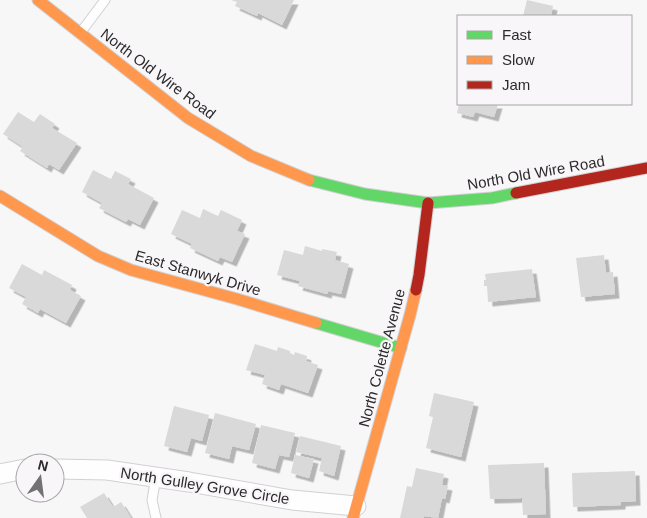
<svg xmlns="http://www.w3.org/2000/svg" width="647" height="518" font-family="Helvetica,sans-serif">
  <defs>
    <filter id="shadow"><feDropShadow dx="4.5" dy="4.5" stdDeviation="0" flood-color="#0004"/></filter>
  </defs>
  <rect width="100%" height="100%" fill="#f8f7f8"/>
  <!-- building -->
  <g fill="#d9d9d9" filter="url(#shadow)">
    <path d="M231,0H294L282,25L258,13L257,16L235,6L237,2Z"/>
    <path d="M527,0L553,6L551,16H523Z"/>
    <path d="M459,104H498L494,117L475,112L473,117L457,113Z"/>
    <path d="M18,112L34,122L40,114L55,124L52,128L77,143L59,170L49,164L47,168L20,151L23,147L3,134Z"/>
    <path d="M93,170L111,179L115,171L131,179L128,184L154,198L140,225L128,219L126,222L99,208L102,203L82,192Z"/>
    <path d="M203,209L218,216L221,210L242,220L237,231L245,234L232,262L220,257L218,261L190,248L192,244L171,234L182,210L200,218Z"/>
    <path d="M305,246L322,251V249L337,252L335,260L349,264L341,294L328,291L327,294L298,286L300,281L277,275L284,250L303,255Z"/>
    <path d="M604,255L606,273L613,272L615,294L581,297L576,258Z"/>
    <path d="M22,264L42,275L44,270L72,285L70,290L81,296L66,323L40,309L38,313L22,304L26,297L9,288Z"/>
    <path d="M532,269L536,297L488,302L487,286H484V280H486L485,274Z"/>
    <path d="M255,344L277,351L278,347L290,351V353L294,355L295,352L307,356L306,361L318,365L308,393L281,384L279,390L262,384L265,375L246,370Z"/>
    <path d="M434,393L474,402L461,457L426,448L433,417L429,416Z"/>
    <path d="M174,406L209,415L202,441L191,438L187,452L164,446Z"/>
    <path d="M215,413L256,424L249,450L232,446L229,459L205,453Z"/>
    <path d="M261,425L295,433L289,457L279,455L275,469L252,463Z"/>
    <path d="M300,436L341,446L334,476L319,471L322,458L296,452Z"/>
    <path d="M295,455L314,459L309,478L291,473Z"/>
    <path d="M544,463L546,514L523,515L522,498L490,499L488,465Z"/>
    <path d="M416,468L444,474L442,485L448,486L445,499L442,498L438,518L424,516V518H400L407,486L412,487Z"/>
    <path d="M635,471L636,501L621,502V505L573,507L572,473Z"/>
    <path d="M104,493L113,507L121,502L131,518H87L80,507Z"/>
  </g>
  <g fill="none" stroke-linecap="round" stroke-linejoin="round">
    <defs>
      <g id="lane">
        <path d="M81,32L105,0"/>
        <path d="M156,477L152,500L156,518"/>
      </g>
      <g id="street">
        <path d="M55,469L107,470L189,482L292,500L356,506"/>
        <path d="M0,474L25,469"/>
      </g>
      <g id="fast">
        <path d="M309,180L365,194L428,203L492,198L516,193"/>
        <path d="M316,323L401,348"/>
      </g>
      <g id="slow">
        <path d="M38,0L188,118L251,156L309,180"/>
        <path d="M0,196L98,256L131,270L237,299L316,323"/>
        <path d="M353,518L410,315L416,290"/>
      </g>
      <g id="jam">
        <path d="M516,193L647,168"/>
        <path d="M416,290L419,275L428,203"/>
      </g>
    </defs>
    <!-- lane casing -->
    <use href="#lane" stroke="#d2d1d2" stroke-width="11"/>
    <!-- street casing -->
    <use href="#street" stroke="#d2d1d2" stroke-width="21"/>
    <!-- fast casing -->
    <use href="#fast" stroke="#d2d1d2" stroke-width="13"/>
    <!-- slow casing -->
    <use href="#slow" stroke="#d2d1d2" stroke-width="13"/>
    <!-- jam casing -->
    <use href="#jam" stroke="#d2d1d2" stroke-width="13"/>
    <!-- lane -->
    <use href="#lane" stroke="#fefefe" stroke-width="9"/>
    <!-- street -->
    <use href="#street" stroke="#fefefe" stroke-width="19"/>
    <!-- fast -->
    <use href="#fast" stroke="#63d668" stroke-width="11"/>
    <!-- slow -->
    <use href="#slow" stroke="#ff974d" stroke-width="11"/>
    <!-- jam -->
    <use href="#jam" stroke="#b3261e" stroke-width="11"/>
  </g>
  <g text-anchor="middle" stroke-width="4.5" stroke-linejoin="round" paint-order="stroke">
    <!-- street labels -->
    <g font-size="15" fill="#2c2b2c" stroke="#f9f6f9">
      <text transform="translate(158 74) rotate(37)" y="5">North Old Wire Road</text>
      <text transform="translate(536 173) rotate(-10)" y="5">North Old Wire Road</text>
      <text transform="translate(198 273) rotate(16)" y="5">East Stanwyk Drive</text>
      <text transform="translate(382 358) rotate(-75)" y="5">North Colette Avenue</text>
      <text transform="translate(205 486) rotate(9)" y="5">North Gulley Grove Circle</text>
    </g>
  </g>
  <!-- legend -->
  <rect x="457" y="15" width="175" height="90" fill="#f9f6f9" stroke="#a7a5a7"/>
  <rect x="467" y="31" width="25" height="8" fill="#63d668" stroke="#a7a5a7"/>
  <text x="502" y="40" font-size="15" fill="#2c2b2c">Fast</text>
  <rect x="467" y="56" width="25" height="8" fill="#ff974d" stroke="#a7a5a7"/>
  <text x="502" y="65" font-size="15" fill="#2c2b2c">Slow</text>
  <rect x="467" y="81" width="25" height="8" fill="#b3261e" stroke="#a7a5a7"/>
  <text x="502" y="90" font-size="15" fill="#2c2b2c">Jam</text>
  <!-- north arrow -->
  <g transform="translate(40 478) rotate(14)"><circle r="24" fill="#f9f6f9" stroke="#a7a5a7"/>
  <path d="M0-4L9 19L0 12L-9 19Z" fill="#737273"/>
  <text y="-8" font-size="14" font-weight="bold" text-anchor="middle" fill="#2c2b2c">N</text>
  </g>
</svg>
